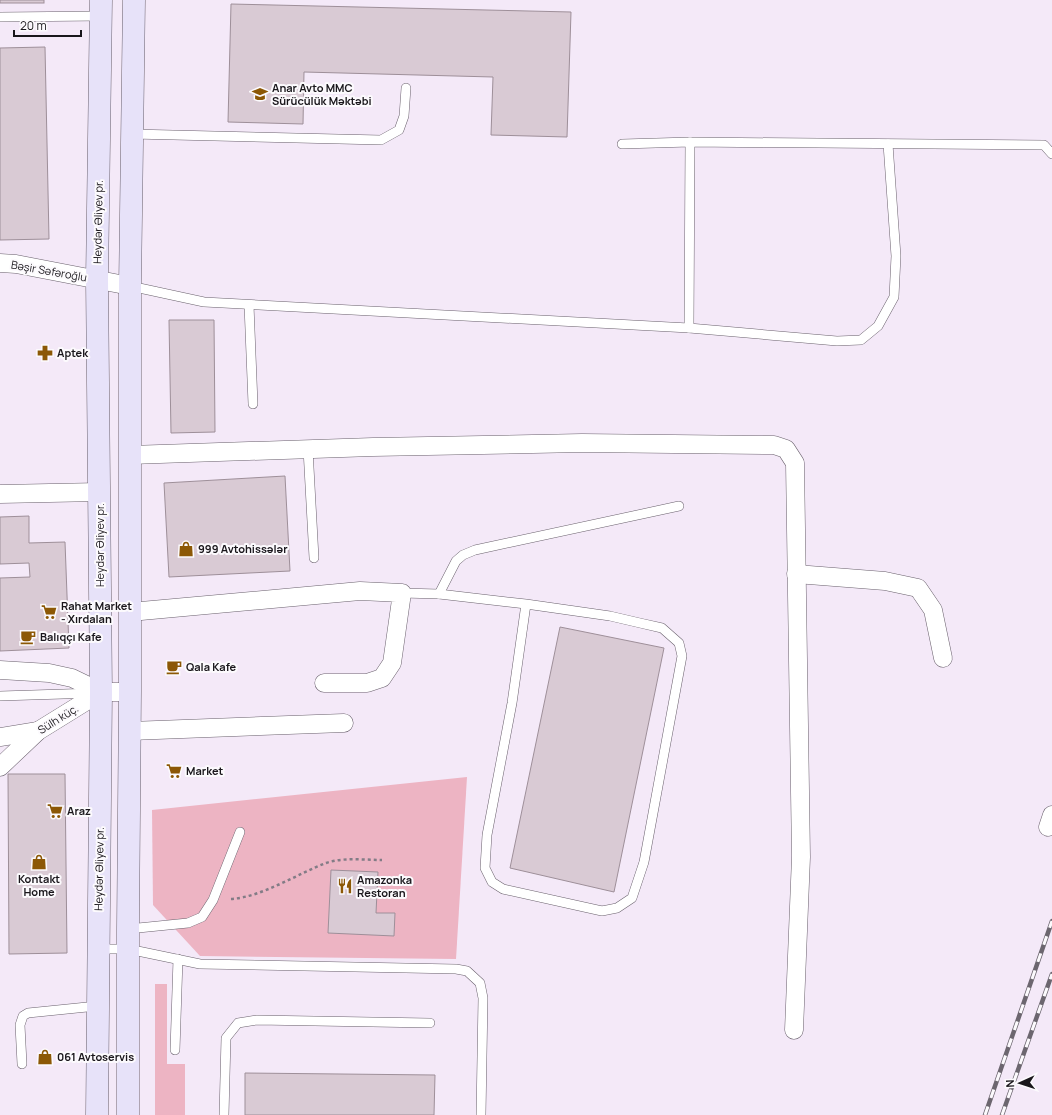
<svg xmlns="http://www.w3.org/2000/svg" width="1052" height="1115" font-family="Manrope,sans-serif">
  <rect width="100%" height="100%" fill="#f4e9f8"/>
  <!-- green -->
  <g fill="#edb4c3">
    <path d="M467,777L456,959L200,956L153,905L152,810Z"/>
    <path d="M155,984H167V1064H185V1115H155Z"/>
  </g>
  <!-- building -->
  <g fill="#d9cad4" stroke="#9e8f99">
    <rect x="0" y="0" width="44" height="3"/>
    <path d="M231,4L571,12L567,137L491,135L493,77L304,72L303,124L228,122Z"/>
    <path d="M45,47L49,239L0,240V48Z"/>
    <path d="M169,320H214L215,432L171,433Z"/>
    <path d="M285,476L290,571L169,577L164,483Z"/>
    <path d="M29,516V543L65,542L69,648L0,651V578L30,577L29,563L0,564V517Z"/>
    <path d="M560,627L664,648L614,892L510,868Z"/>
    <path d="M8,774H65L67,953L9,954Z"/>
    <path d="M331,870L378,872L376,913H395L394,936L328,933Z"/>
    <path d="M245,1073L435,1075L434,1115H245Z"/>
  </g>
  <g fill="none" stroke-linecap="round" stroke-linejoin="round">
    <defs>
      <g id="service">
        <path d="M0,17L100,16"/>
        <path d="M132,134L381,140L399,130L404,116L406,88"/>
        <path d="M622,144L690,142L1044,145L1052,154"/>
        <path d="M130,286L204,302L689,328L837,341L861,340L878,326L894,297L896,256L888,144"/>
        <path d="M249,305L253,404"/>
        <path d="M689,328L690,142"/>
        <path d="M308,449L314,558"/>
        <path d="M402,593L439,594L526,604L610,616L640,623L662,628L679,643L682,656L644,862L632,898L617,908L602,911L503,889L492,882L485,868L487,835L512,703L526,604"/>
        <path d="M439,594L456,561L463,555L475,550L679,506"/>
        <path d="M0,696L95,693"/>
        <path d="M128,929L188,923L202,917L213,900L240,832"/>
        <path d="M98,949H128L200,964L456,969L467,971L480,983L483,998L481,1115"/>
        <path d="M175,1050L178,959"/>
        <path d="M22,1064L20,1025L23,1016L28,1013L97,1006"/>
        <path d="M224,1115L226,1038L238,1023L257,1020L430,1023"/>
      </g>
      <g id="minor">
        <path d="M0,263L16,264L130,286"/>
        <path d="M130,455L373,447L582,443L774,445L786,449L795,463L801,857L794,1030"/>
        <path d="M0,494L99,492"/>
        <path d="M796,574L885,581L918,588L933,610L943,658"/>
        <path d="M130,612L360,591L402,593L392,663L382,678L367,683H324"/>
        <path d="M0,670L49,673L72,678L101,692H130"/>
        <path d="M130,731L344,723"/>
        <path d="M0,737L38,731"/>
        <path d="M0,767L38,731L101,692"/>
        <path d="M1048,827L1052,815"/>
      </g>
      <g id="secondary">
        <path d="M97,1115L101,692L97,279L101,0"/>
        <path d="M128,1115V929L130,692V286L134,0"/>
      </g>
    </defs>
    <!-- service casing -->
    <use href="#service" stroke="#6a616d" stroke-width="10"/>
    <!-- minor casing -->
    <use href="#minor" stroke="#6a616d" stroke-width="19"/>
    <!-- secondary casing -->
    <use href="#secondary" stroke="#6a616d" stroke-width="23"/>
    <!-- path -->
    <path stroke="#837c86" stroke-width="2.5" stroke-dasharray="3 3" stroke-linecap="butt" d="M231,899C262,897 297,874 326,863C344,857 364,860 382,860"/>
    <!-- service -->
    <use href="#service" stroke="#fff" stroke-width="9"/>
    <!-- minor -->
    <use href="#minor" stroke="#fff" stroke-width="18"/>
    <!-- secondary -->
    <use href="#secondary" stroke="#e7e2f9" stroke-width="22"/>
    <defs>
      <g id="rail">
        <path d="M985,1115L1052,921"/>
        <path d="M1002,1115L1052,974"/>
      </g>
    </defs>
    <!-- rail casing -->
    <use href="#rail" stroke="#6c666f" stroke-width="4.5"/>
    <!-- rail -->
    <use href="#rail" stroke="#fcfafd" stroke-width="3" stroke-dasharray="9" stroke-linecap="butt"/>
  </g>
  <!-- icons -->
  <defs>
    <symbol id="university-bare" viewBox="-9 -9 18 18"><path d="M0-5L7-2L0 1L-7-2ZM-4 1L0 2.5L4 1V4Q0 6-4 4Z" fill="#8c5806" stroke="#fcfafd" stroke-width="2.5" paint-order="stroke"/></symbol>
    <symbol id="pharmacy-bare" viewBox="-9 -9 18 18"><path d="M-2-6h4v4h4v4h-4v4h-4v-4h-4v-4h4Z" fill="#8c5806" stroke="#fcfafd" stroke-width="2.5" paint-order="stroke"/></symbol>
    <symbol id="shop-bare" viewBox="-9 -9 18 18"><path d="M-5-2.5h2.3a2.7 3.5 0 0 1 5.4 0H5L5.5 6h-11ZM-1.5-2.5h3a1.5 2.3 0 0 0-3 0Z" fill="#8c5806" stroke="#fcfafd" stroke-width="2.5" paint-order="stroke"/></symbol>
    <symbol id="supermarket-bare" viewBox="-9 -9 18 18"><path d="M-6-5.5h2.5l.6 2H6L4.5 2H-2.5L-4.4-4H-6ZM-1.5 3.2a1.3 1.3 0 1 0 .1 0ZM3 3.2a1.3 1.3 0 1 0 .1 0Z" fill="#8c5806" stroke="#fcfafd" stroke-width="2.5" paint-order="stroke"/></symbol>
    <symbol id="cafe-bare" viewBox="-9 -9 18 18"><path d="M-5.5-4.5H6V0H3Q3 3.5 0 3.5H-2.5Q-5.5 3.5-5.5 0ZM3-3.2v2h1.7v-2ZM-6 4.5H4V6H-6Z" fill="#8c5806" stroke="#fcfafd" stroke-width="2.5" paint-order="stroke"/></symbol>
    <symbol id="restaurant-bare" viewBox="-9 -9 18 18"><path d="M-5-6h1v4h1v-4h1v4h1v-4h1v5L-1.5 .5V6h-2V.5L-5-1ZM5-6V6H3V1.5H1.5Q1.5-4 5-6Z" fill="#8c5806" stroke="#fcfafd" stroke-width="2.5" paint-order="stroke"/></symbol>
  </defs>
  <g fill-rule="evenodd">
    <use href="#university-bare" x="249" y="83" width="22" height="22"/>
    <use href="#pharmacy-bare" x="34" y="342" width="22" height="22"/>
    <use href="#shop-bare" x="175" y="538" width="22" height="22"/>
    <use href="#supermarket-bare" x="38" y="601" width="22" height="22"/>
    <use href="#cafe-bare" x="17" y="626" width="22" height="22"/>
    <use href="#cafe-bare" x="163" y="656" width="22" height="22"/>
    <use href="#supermarket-bare" x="163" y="760" width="22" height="22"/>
    <use href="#supermarket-bare" x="44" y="800" width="22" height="22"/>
    <use href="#shop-bare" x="28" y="851" width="22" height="22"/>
    <use href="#restaurant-bare" x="334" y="875" width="22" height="22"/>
    <use href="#shop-bare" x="34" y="1046" width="22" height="22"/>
  </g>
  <g text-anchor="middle" stroke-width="4" stroke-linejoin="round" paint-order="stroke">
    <!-- poi labels -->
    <g font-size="11" font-weight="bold" fill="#19161b" stroke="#fcfafd" text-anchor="start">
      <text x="272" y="92">Anar Avto MMC<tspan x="272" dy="13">Sürücülük Məktəbi</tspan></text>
      <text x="57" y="357">Aptek</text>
      <text x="198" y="553">999 Avtohissələr</text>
      <text x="61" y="610">Rahat Market<tspan x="61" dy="13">- Xırdalan</tspan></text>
      <text x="40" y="641">Balıqçı Kafe</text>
      <text x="186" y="671">Qala Kafe</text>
      <text x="186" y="775">Market</text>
      <text x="67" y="815">Araz</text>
      <text x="39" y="883" text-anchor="middle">Kontakt<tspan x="39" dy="13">Home</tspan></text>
      <text x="357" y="884">Amazonka<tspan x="357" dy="13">Restoran</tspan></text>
      <text x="57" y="1061">061 Avtoservis</text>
    </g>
    <!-- street labels -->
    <g font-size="11" fill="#19161b" stroke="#fcfafd">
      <text transform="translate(98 222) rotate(-89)" y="4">Heydər Əliyev pr.</text>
      <text transform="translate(49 271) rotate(10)" y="4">Bəşir Səfəroğlu</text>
      <text transform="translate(100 545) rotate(-90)" y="4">Heydər Əliyev pr.</text>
      <text transform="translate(58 719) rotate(-32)" y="4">Sülh küç.</text>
      <text transform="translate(99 869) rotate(-89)" y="4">Heydər Əliyev pr.</text>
    </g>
  </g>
  <!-- north arrow -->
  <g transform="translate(1020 1083) rotate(267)" stroke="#fcfafd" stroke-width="3" paint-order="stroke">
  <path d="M0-3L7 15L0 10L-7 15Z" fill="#19161b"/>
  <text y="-6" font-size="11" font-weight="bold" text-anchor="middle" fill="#19161b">N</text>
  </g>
  <!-- scale -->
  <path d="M14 30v6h67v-6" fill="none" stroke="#19161b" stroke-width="2"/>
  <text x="20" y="30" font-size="12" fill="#19161b" stroke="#fcfafd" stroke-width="3" paint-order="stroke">20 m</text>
</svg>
